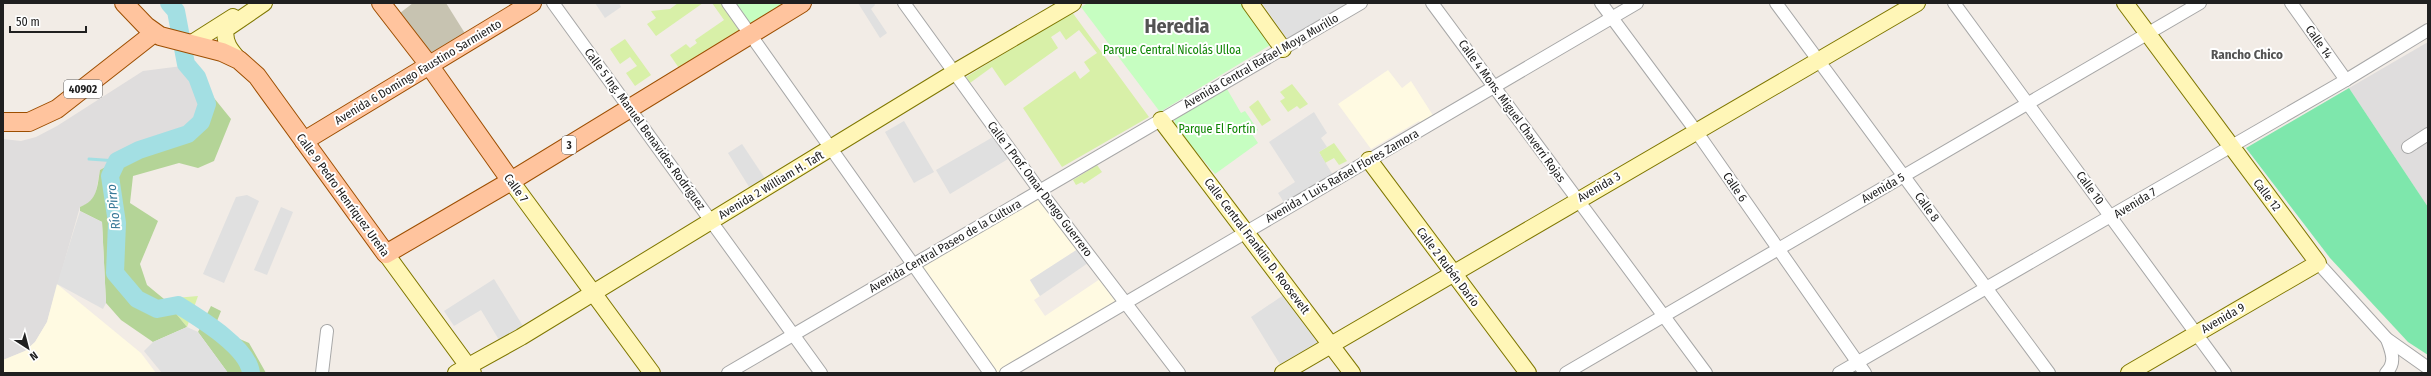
<svg xmlns="http://www.w3.org/2000/svg" width="2431" height="376" font-family="'Fira Sans Condensed',sans-serif">
  <rect width="100%" height="100%" fill="#f2ece6"/>
  <!-- residential -->
  <g fill="#dfdddd">
    <path d="M2428,42V207L2349,88Z"/>
    <path d="M182,66L194,77L203,103L197,121L186,131L140,145L100,170L95,197L89,203L80,207L47,322L35,342L25,351L3,360V139L21,141L36,137L57,126L143,71Z"/>
  </g>
  <!-- education -->
  <g fill="#fffae2">
    <path d="M1388,70L1402,88L1411,81L1434,117L1422,125L1419,121L1371,149L1338,104Z"/>
    <path d="M1039,197L1078,249L1030,280L1040,296L1034,300L1045,316L1100,279L1117,302L996,373L922,267Z"/>
    <path d="M57,284L141,353L156,373H3V360L25,351L35,342L47,322Z"/>
  </g>
  <!-- construction -->
  <path fill="#c7c3b1" d="M413,3H446L466,35L434,56L400,13Z"/>
  <!-- grass -->
  <g fill="#d8f0a8">
    <path d="M678,3H703L656,36L647,24L656,18L651,11L670,9Z"/>
    <path d="M712,3H722L744,33L681,71L670,55L686,44L690,48L697,43L695,40L724,20Z"/>
    <path d="M1072,12L1149,117L1062,167L1023,108L1075,71L1080,79L1090,71L1084,62L1097,53L1079,30L1066,40L1060,31L1051,37L1058,48L1005,86L992,67L970,83L966,77Z"/>
    <path d="M625,39L651,75L635,86L626,73L637,66L630,57L620,64L610,49Z"/>
    <path d="M1292,84L1308,104L1300,109L1297,106L1288,112L1280,101L1285,98L1280,92Z"/>
    <path d="M1258,100L1271,120L1262,126L1249,107Z"/>
    <path d="M1334,143L1347,161L1339,165L1334,158L1325,163L1319,152Z"/>
    <path d="M1097,165L1102,172L1084,184L1082,182L1076,185L1073,180Z"/>
    <path d="M198,296L187,327L164,299Z"/>
  </g>
  <!-- forest -->
  <g fill="#b4d497">
    <path d="M197,77L231,119L214,161L198,168L179,163L133,176L130,203L158,221L140,264L147,285L164,299L187,327L153,342L121,320L106,303L102,222L80,211V207C98,200 97,187 100,170C113,163 125,155 138,150C173,135 192,146 207,104Z"/>
    <path d="M211,306L221,311L217,321L227,329L228,334L249,343L266,373H228L198,332Z"/>
  </g>
  <!-- park -->
  <g fill="#c6fec1">
    <path d="M733,3H796L753,31Z"/>
    <path d="M1088,3H1242L1272,44L1160,112L1081,7Z"/>
    <path d="M1227,89L1241,113L1245,111L1258,130L1252,134L1258,143L1215,174L1174,125L1175,119Z"/>
  </g>
  <!-- pitch -->
  <path fill="#7ee7ac" d="M2349,88L2428,207V355L2408,342L2330,258L2246,148Z"/>
  <!-- parking -->
  <g fill="#e0e0e0">
    <path d="M595,3H619L621,7L605,18Z"/>
    <path d="M858,3H874L875,5L871,9L887,33L880,38Z"/>
    <path d="M1262,3H1347L1287,39Z"/>
    <path d="M1314,112L1327,133L1321,138L1327,147L1319,152L1333,175L1285,204L1278,193L1295,182L1269,142Z"/>
    <path d="M904,121L934,172L914,183L885,132Z"/>
    <path d="M993,137L1008,159L950,194L936,170Z"/>
    <path d="M742,144L766,180L751,190L728,153Z"/>
    <path d="M247,195L259,201L224,283L203,274L236,197Z"/>
    <path d="M281,207L293,212L267,275L254,270Z"/>
    <path d="M80,211L102,222L106,303L103,309L57,284Z"/>
    <path d="M1078,249L1088,263L1040,296L1030,280Z"/>
    <path d="M494,279L523,326L499,340L481,310L454,326L444,311Z"/>
    <path d="M1285,294L1324,345L1283,369L1251,317Z"/>
    <path d="M187,327L198,332L228,373H162L144,351L153,342Z"/>
  </g>
  <g fill="none" stroke-linecap="round" stroke-linejoin="round">
    <!-- stream -->
    <path stroke="#a3dfe3" stroke-width="3" d="M89,159L117,161"/>
    <!-- river -->
    <path stroke="#a3dfe3" stroke-width="18" d="M169,3L176,11L186,64L197,77L207,104L201,122L188,134L139,150L117,161L110,176L117,223L115,273L137,299L157,309L178,305C199,318 248,347 251,373"/>
    <defs>
      <g id="street">
        <path d="M553,3L821,373"/>
        <path d="M728,3L990,373"/>
        <path d="M904,3L1040,191L1179,373"/>
        <path d="M1432,3L1706,373"/>
        <path d="M1601,3L1696,131L1865,373"/>
        <path d="M1776,3L2049,373"/>
        <path d="M1954,3L2225,373"/>
        <path d="M2291,3L2346,80"/>
        <path d="M2408,147L2428,134"/>
        <path d="M2318,263L2387,339L2428,368"/>
        <path d="M322,373L327,331"/>
        <path d="M728,373L1361,3"/>
        <path d="M1006,373L1637,3"/>
        <path d="M1566,373L2200,3"/>
        <path d="M1839,373L2346,80L2428,30"/>
        <path d="M2386,373C2397,362 2391,351 2387,339"/>
      </g>
      <g id="secondary">
        <path d="M1250,3L1283,49"/>
        <path d="M2125,3L2318,263L2129,373"/>
        <path d="M192,43L233,17"/>
        <path d="M239,60C231,51 223,42 226,29L264,3"/>
        <path d="M1161,120L1352,373"/>
        <path d="M1369,160L1528,373"/>
        <path d="M511,181L652,373"/>
        <path d="M386,254L473,373"/>
        <path d="M456,373L521,337L955,72L1073,3"/>
        <path d="M1283,373L1917,3"/>
      </g>
      <g id="primary">
        <path d="M124,3L146,26L160,36L222,52L239,60L257,76L386,254L511,181L802,3"/>
        <path d="M381,3L429,65L511,181"/>
        <path d="M3,122H29L57,109L154,33"/>
        <path d="M304,141L532,3"/>
      </g>
    </defs>
    <!-- street casing -->
    <use href="#street" stroke="#a7a7a7" stroke-width="14"/>
    <!-- secondary casing -->
    <use href="#secondary" stroke="#7f7700" stroke-width="18"/>
    <!-- primary casing -->
    <use href="#primary" stroke="#9d4e00" stroke-width="20"/>
    <!-- street -->
    <use href="#street" stroke="#fff" stroke-width="12"/>
    <!-- secondary -->
    <use href="#secondary" stroke="#fff6b7" stroke-width="16"/>
    <!-- primary -->
    <use href="#primary" stroke="#ffc49e" stroke-width="18"/>
  </g>
  <g text-anchor="middle" stroke-width="4" stroke-linejoin="round" paint-order="stroke">
    <!-- shield labels -->
    <g fill="#fff" stroke="#636363" stroke-width="1">
      <rect x="64" y="80" width="38" height="18" rx="3"/>
      <rect x="562" y="136" width="14" height="18" rx="3"/>
    </g>
    <g font-size="11" font-weight="bold" fill="#202020">
      <text x="83" y="93">40902</text>
      <text x="569" y="149">3</text>
    </g>
    <!-- street labels -->
    <g font-size="12" fill="#202020" stroke="#fff">
      <text transform="translate(2319 42) rotate(55)" y="4">Calle 14</text>
      <text transform="translate(1261 61) rotate(-30)" y="4">Avenida Central Rafael Moya Murillo</text>
      <text transform="translate(418 72) rotate(-31)" y="4">Avenida 6 Domingo Faustino Sarmiento</text>
      <text transform="translate(1512 111) rotate(54)" y="4">Calle 4 Mons. Miguel Chaverri Rojas</text>
      <text transform="translate(645 129) rotate(54)" y="4">Calle 5 Ing. Manuel Benavides Rodríguez</text>
      <text transform="translate(1342 176) rotate(-30)" y="4">Avenida 1 Luis Rafael Flores Zamora</text>
      <text transform="translate(771 185) rotate(-31)" y="4">Avenida 2 William H. Taft</text>
      <text transform="translate(1599 187) rotate(-30)" y="4">Avenida 3</text>
      <text transform="translate(1735 187) rotate(56)" y="4">Calle 6</text>
      <text transform="translate(516 188) rotate(54)" y="4">Calle 7</text>
      <text transform="translate(1883 188) rotate(-30)" y="4">Avenida 5</text>
      <text transform="translate(2090 188) rotate(54)" y="4">Calle 10</text>
      <text transform="translate(1040 189) rotate(53)" y="4">Calle 1 Prof. Omar Dengo Guerrero</text>
      <text transform="translate(343 195) rotate(54)" y="4">Calle 9 Pedro Henríquez Ureña</text>
      <text transform="translate(2267 195) rotate(53)" y="4">Calle 12</text>
      <text transform="translate(2135 203) rotate(-31)" y="4">Avenida 7</text>
      <text transform="translate(1927 207) rotate(54)" y="4">Calle 8</text>
      <text transform="translate(945 246) rotate(-30)" y="4">Avenida Central Paseo de la Cultura</text>
      <text transform="translate(1257 246) rotate(53)" y="4">Calle Central Franklin D. Roosevelt</text>
      <text transform="translate(1448 267) rotate(53)" y="4">Calle 2 Rubén Darío</text>
      <text transform="translate(2223 318) rotate(-30)" y="4">Avenida 9</text>
    </g>
    <!-- park labels -->
    <g font-size="12" fill="#0e8503" stroke="#fff">
      <text x="1172" y="54">Parque Central Nicolás Ulloa</text>
      <text x="1217" y="133">Parque El Fortín</text>
    </g>
    <!-- neighbourhood labels -->
    <g font-size="13" font-weight="bold" fill="#535353" stroke="#fff">
      <text x="2247" y="59">Rancho Chico</text>
    </g>
    <!-- water labels -->
    <g font-size="13" font-style="italic" fill="#397998" stroke="#fff">
      <text transform="translate(113 207) rotate(-96)" y="5">Río Pirro</text>
    </g>
    <!-- town labels -->
    <g font-size="20" font-weight="bold" fill="#535353" stroke="#fff">
      <text x="1177" y="33">Heredia</text>
    </g>
  </g>
  <!-- border -->
  <rect width="2431" height="376" fill="none" stroke="#202020" stroke-width="8"/>
  <!-- north arrow -->
  <g transform="translate(28 348) rotate(144)" stroke="#ffffff" stroke-width="3" paint-order="stroke">
  <path d="M0-3L7 15L0 10L-7 15Z" fill="#202020"/>
  <text y="-6" font-size="11" font-weight="bold" text-anchor="middle" fill="#202020">N</text>
  </g>
  <!-- scale -->
  <path d="M10 26v6h76v-6" fill="none" stroke="#202020" stroke-width="2"/>
  <text x="16" y="26" font-size="12" fill="#202020" stroke="#ffffff" stroke-width="3" paint-order="stroke">50 m</text>
</svg>
